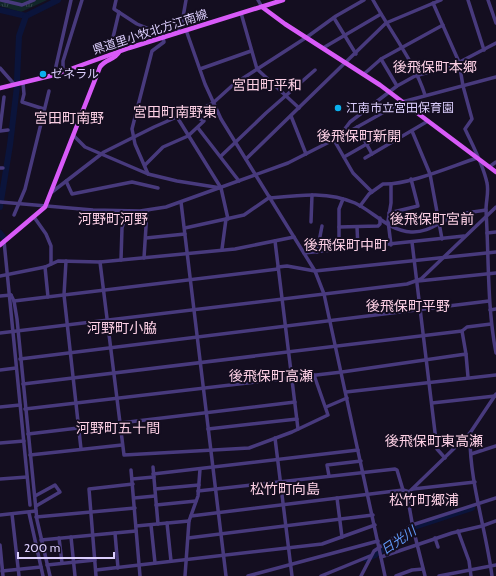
<svg xmlns="http://www.w3.org/2000/svg" width="496" height="576" font-family="Cabin,'Noto Sans JP',sans-serif">
  <defs>
    <pattern id="park-tufts" width="24" height="20" patternUnits="userSpaceOnUse"><rect width="24" height="20" fill="#112629"/><path d="M3 7l-1-3M5 7V3M7 7l1-3M15 17l-1-3M17 17v-4M19 17l1-3" fill="none" stroke="#334449"/></pattern>
  </defs>
  <rect width="100%" height="100%" fill="#140e20"/>
  <!-- park -->
  <path fill="url(#park-tufts)" d="M0,0H47L21,12L0,6Z"/>
  <g fill="none" stroke-linecap="round" stroke-linejoin="round">
    <!-- river -->
    <g stroke="#0b143b" stroke-width="6">
      <path d="M0,10L26,16L58,0"/>
      <path d="M17,80L19,36L26,16"/>
      <path d="M0,207L10,145L17,86"/>
      <path d="M0,233L4,238"/>
      <path d="M366,559L375,555L411,528L472,508"/>
    </g>
    <!-- minor -->
    <g stroke="#483a7d" stroke-width="3.5">
      <path d="M1,0L22,5L34,0"/>
      <path d="M116,0L114,9L137,24L167,36"/>
      <path d="M258,0L262,7"/>
      <path d="M373,0C390,31 415,63 425,95"/>
      <path d="M468,0L484,50"/>
      <path d="M488,0L496,23"/>
      <path d="M433,3L459,62L463,86L472,119L465,129C473,146 483,164 487,183C489,191 486,201 486,210C489,258 487,306 496,353"/>
      <path d="M241,13L257,69L299,108"/>
      <path d="M334,18L356,54"/>
      <path d="M186,30L205,84L221,119L315,271L324,294L385,576"/>
      <path d="M175,34L182,23L186,0"/>
      <path d="M111,46L119,12"/>
      <path d="M323,48L381,14"/>
      <path d="M0,68L14,84"/>
      <path d="M200,69L251,51"/>
      <path d="M63,72V61L82,0"/>
      <path d="M364,74L381,59"/>
      <path d="M54,75L71,0"/>
      <path d="M23,83L24,94L22,102L44,109"/>
      <path d="M397,86L381,59L443,25"/>
      <path d="M291,116L306,154"/>
      <path d="M177,117L221,188L228,219"/>
      <path d="M357,127L372,154"/>
      <path d="M198,128L239,181"/>
      <path d="M0,129L4,97"/>
      <path d="M0,131L8,130"/>
      <path d="M412,131L430,174L442,239"/>
      <path d="M73,135L85,147L148,174L177,181L221,188"/>
      <path d="M338,138L350,122L397,86L415,76L454,65L496,43"/>
      <path d="M334,140L353,173L372,192"/>
      <path d="M221,156L266,113L315,70"/>
      <path d="M344,157L379,137"/>
      <path d="M365,158L428,121"/>
      <path d="M246,159L386,23L441,0"/>
      <path d="M145,165L163,147L188,136L204,121L191,114"/>
      <path d="M489,167L496,162"/>
      <path d="M0,168H3"/>
      <path d="M148,174L135,144L132,129L152,51L164,42L163,38"/>
      <path d="M66,181L72,194L132,182L158,188"/>
      <path d="M52,192L104,152L154,127L179,116L191,114L213,103L234,84L307,37L336,16L364,0"/>
      <path d="M271,198C299,195 328,191 355,203C374,212 389,231 411,232C429,233 440,221 456,216C466,213 476,211 486,210"/>
      <path d="M0,202L93,210L140,211L166,207L288,163L343,135L402,102L496,77"/>
      <path d="M181,202L226,576"/>
      <path d="M360,206L369,194L383,184C409,185 452,166 477,158"/>
      <path d="M389,213L418,206L411,179"/>
      <path d="M14,215L25,189L49,91"/>
      <path d="M34,217L46,234L51,246V264"/>
      <path d="M311,222L312,195"/>
      <path d="M339,227L378,226L380,224V218"/>
      <path d="M357,227L358,248"/>
      <path d="M185,228L244,215L270,197"/>
      <path d="M487,233L496,232"/>
      <path d="M146,238L185,234"/>
      <path d="M4,241L30,505"/>
      <path d="M275,241L298,429"/>
      <path d="M412,242L437,449L445,458"/>
      <path d="M391,245L388,221L391,203V184"/>
      <path d="M222,249L226,219"/>
      <path d="M339,250V209L343,199"/>
      <path d="M317,252L322,226"/>
      <path d="M304,253L464,236"/>
      <path d="M144,258L147,211"/>
      <path d="M121,260L122,228L127,211"/>
      <path d="M66,261L64,295L81,449"/>
      <path d="M100,262L124,455L249,448L292,432L328,415L314,375"/>
      <path d="M45,267L48,297"/>
      <path d="M278,267L287,266L315,271L496,252"/>
      <path d="M0,276L45,267L58,261L100,262L235,249L294,237"/>
      <path d="M418,281L496,273"/>
      <path d="M11,295L14,301L17,319L37,520L50,576"/>
      <path d="M0,296L11,295"/>
      <path d="M14,301L278,269"/>
      <path d="M490,310L496,309"/>
      <path d="M462,331L466,354"/>
      <path d="M0,333L407,284L421,279L496,207"/>
      <path d="M20,359L489,301"/>
      <path d="M0,370L16,368"/>
      <path d="M23,384L462,331L467,327L491,324"/>
      <path d="M346,392L496,375"/>
      <path d="M432,403L495,396"/>
      <path d="M0,407L20,405"/>
      <path d="M326,407L347,398"/>
      <path d="M25,409L342,372L466,354L468,377"/>
      <path d="M208,429L297,419"/>
      <path d="M470,433C469,481 486,529 492,576"/>
      <path d="M28,434L295,402"/>
      <path d="M275,438L292,576"/>
      <path d="M0,443L24,441"/>
      <path d="M471,454L496,446"/>
      <path d="M30,455L122,445"/>
      <path d="M153,467L158,524"/>
      <path d="M131,470L140,576"/>
      <path d="M153,474L358,450"/>
      <path d="M329,476L327,465L361,461"/>
      <path d="M0,479L27,477"/>
      <path d="M132,479L154,477"/>
      <path d="M155,489L199,485"/>
      <path d="M413,489L475,482"/>
      <path d="M198,491L395,469L397,470L403,490"/>
      <path d="M35,496L55,485L60,492L36,506"/>
      <path d="M134,498L155,496"/>
      <path d="M337,498L342,537"/>
      <path d="M156,505L196,501"/>
      <path d="M29,513L43,576"/>
      <path d="M12,514L19,576"/>
      <path d="M0,515L36,511"/>
      <path d="M191,516L403,490L410,492"/>
      <path d="M36,517L135,508"/>
      <path d="M167,523L171,561"/>
      <path d="M151,525L155,563"/>
      <path d="M136,526L189,521"/>
      <path d="M458,531L469,561L471,576"/>
      <path d="M115,533L118,568"/>
      <path d="M71,537L75,576"/>
      <path d="M59,538L62,563"/>
      <path d="M188,538L373,515"/>
      <path d="M435,538L438,547"/>
      <path d="M41,540L136,531"/>
      <path d="M0,545L3,576"/>
      <path d="M381,557L452,533L482,526L496,521"/>
      <path d="M47,565L95,560"/>
      <path d="M96,570L322,544L375,525"/>
      <path d="M2,571L41,567"/>
      <path d="M96,576L89,489L133,484"/>
      <path d="M185,576L189,521L198,496L200,469"/>
      <path d="M248,576L378,541"/>
      <path d="M321,576L370,556"/>
      <path d="M361,576L374,551L412,525L496,498"/>
      <path d="M396,576L412,570L423,569"/>
      <path d="M425,576L413,528L407,494L470,433L496,394"/>
      <path d="M439,576L496,565"/>
    </g>
    <!-- major -->
    <g stroke="#d85af8" stroke-width="4.5">
      <path d="M262,7L285,24L380,85L496,172"/>
      <path d="M0,88L54,75L129,48L283,0"/>
      <path d="M0,245L45,207L100,67C105,59 115,60 119,52"/>
    </g>
  </g>
  <!-- markers -->
  <g fill="#0ab0ee" stroke="#140e20" stroke-width="1.5">
    <circle cx="43" cy="74" r="4"/>
    <circle cx="338" cy="108" r="4"/>
  </g>
  <g text-anchor="middle" stroke-width="4" stroke-linejoin="round" paint-order="stroke">
    <!-- street labels -->
    <g font-size="12" fill="#dccefd" stroke="#140e20">
      <text transform="translate(150 32) rotate(-18)" y="4">県道里小牧北方江南線</text>
    </g>
    <!-- poi labels -->
    <g font-size="12" fill="#dccefd" stroke="#140e20" text-anchor="start">
      <text x="51" y="78">ゼネラル</text>
      <text x="346" y="112">江南市立宮田保育園</text>
    </g>
    <!-- water labels -->
    <g font-size="13" font-style="italic" fill="#6199f9" stroke="#140e20">
      <text transform="translate(398 540) rotate(-34)" y="5">日光川</text>
    </g>
    <!-- quarter labels -->
    <g font-size="14" fill="#fdd0e5" stroke="#140e20">
      <text x="435" y="72">後飛保町本郷</text>
      <text x="267" y="90">宮田町平和</text>
      <text x="175" y="117">宮田町南野東</text>
      <text x="69" y="123">宮田町南野</text>
      <text x="359" y="141">後飛保町新開</text>
      <text x="113" y="224">河野町河野</text>
      <text x="432" y="224">後飛保町宮前</text>
      <text x="346" y="250">後飛保町中町</text>
      <text x="408" y="311">後飛保町平野</text>
      <text x="122" y="333">河野町小脇</text>
      <text x="271" y="381">後飛保町高瀬</text>
      <text x="118" y="433">河野町五十間</text>
      <text x="434" y="446">後飛保町東高瀬</text>
      <text x="285" y="494">松竹町向島</text>
      <text x="424" y="505">松竹町郷浦</text>
    </g>
  </g>
  <!-- scale -->
  <path d="M18 552v6h96v-6" fill="none" stroke="#dccefd" stroke-width="2"/>
  <text x="24" y="552" font-size="12" fill="#dccefd" stroke="#140e20" stroke-width="3" paint-order="stroke">200 m</text>
</svg>
